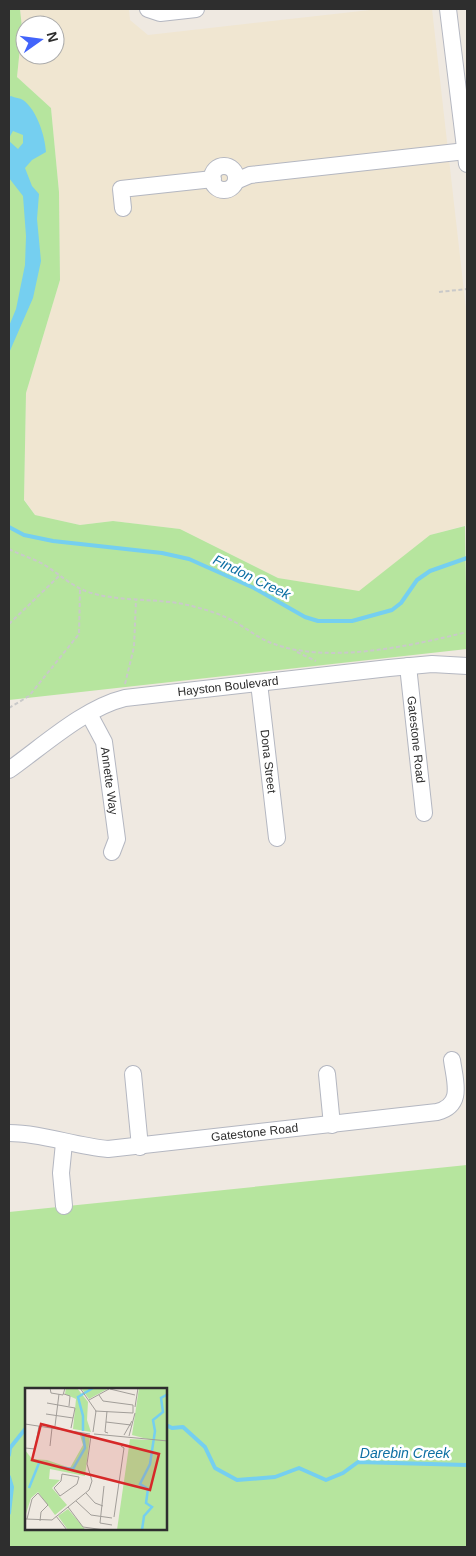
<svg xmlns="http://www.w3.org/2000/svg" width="476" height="1556" font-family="Helvetica,sans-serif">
  <rect width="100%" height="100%" fill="#efe9e1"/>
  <!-- education -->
  <path fill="#f0e6d1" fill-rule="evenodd" d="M20,9H129L130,20L148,35L379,9H432L467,318V525L430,535L359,592L278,578L180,529L113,521L80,525L35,515L24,499L26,393L60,280L59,192L51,108L17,77L22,28ZM25,25H55V55H25Z"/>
  <!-- green -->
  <g fill="#b6e59e" fill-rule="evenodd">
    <path d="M9,9H20L22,28L17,77L51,108L59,192L60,280L26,393L24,500L35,515L80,525L113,521L180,529L278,578L359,591L430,535L465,526L467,649L9,700Z"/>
    <path d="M467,1165V1547H9V1212ZM26,1390H166V1530H26Z"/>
  </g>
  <!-- water -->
  <path fill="#75cff0" d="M11,96C15,98 20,98 23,100C37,110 45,136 46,152L32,160L25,168L32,186L39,194L37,219L41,261L33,298L9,353V326L16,309L25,265L26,236L23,196L9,178V141L18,149L23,143V135L13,131L9,138V97Z"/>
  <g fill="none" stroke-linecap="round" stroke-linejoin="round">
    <!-- stream -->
    <g stroke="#75cff0" stroke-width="4">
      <path d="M9,527L24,535L53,541L162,553L189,559L254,588L305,617L318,621H352L392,610L401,603L417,580L430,571L467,558"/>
      <path d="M166,1425L172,1428L183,1427L205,1447L215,1468L237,1480L275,1477L299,1468L326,1480L343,1473L358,1462L467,1465"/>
      <path d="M9,1455L10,1448L26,1428"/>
      <path d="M9,1477L12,1487L9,1513"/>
    </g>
    <defs>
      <g id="minor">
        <path d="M148,9L160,13L196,9"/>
        <path d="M448,9L467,164"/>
        <circle cx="224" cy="178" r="12"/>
        <path d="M236,181L250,175L466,151"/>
        <path d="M123,208L121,189L213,179"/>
        <path id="s1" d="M408,666L424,813"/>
        <path id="s2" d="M259,683L277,838"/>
        <path id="s3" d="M89,714L104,742L117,839L112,852"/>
        <path id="s4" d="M9,770C43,746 84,708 125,698L389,668L432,664L467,666"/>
        <path d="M133,1074L140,1147"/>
        <path d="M327,1074L332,1125"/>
        <path id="s5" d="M9,1133C42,1133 74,1146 108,1149L437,1112C464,1105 455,1082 452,1060"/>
        <path d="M64,1143L61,1173L64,1206"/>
      </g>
    </defs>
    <!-- minor casing -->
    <use href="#minor" stroke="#b4b7c1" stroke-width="18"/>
    <!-- path -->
    <g stroke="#c9c9c9" stroke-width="2" stroke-dasharray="4 2.5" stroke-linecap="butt">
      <path d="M439,292L467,289"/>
      <path d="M9,549C20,555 32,558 43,564C61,575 74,589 95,594C127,602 161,598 192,606C207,610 221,614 235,622C248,629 259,639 274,644C329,664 411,646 467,632"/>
      <path d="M9,624L59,576"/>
      <path d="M297,652L316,661"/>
      <path d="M125,684L134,647L136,600"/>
      <path d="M9,708L29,696L79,634L80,590"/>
    </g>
    <!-- minor -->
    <use href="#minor" stroke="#fff" stroke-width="16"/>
  </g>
  <g text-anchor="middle" stroke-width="5" stroke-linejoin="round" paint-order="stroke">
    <!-- street labels -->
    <g font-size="12" fill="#2e2e2e" stroke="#fff">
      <text dy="4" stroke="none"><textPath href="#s4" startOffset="241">Hayston Boulevard</textPath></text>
      <text dy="4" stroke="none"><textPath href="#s1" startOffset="74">Gatestone Road</textPath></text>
      <text dy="4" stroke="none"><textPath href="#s2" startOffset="79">Dona Street</textPath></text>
      <text dy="4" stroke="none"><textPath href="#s3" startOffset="71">Annette Way</textPath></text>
      <text dy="4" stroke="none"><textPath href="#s5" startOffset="248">Gatestone Road</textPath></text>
    </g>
    <!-- water labels -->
    <g font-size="14" font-style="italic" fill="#0d6fa3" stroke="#fff">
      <text transform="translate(252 577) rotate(26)" y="5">Findon Creek</text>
      <text x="405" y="1458">Darebin Creek</text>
    </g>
  </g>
  <!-- overview -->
  <g transform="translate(25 1388)">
    <rect width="142" height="142" fill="#efe9e1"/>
    <path d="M41,0H52L63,14L62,32L66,44L48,41L51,11L40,6ZM56,0H84L64,11ZM114,0H142V142H92L105,51L126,52L107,47ZM55,47L65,48L60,88L25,81L24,91L35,92L27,100L42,117L30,127L13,104L6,110L0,129V62L7,71L22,72L45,80L58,57ZM43,121L59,140L60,142H43L33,128Z" fill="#b6e59e"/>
    <path fill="none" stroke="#75cff0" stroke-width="2.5" d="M58,43V28L53,9L68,0M34,79L48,81L60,60L58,46M4,100L14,75M117,142L119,128L127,119L121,115L123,101L115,96L125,76L130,43L128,32L138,24L136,10L143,6"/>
    <path fill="none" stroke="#a29e99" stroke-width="1" d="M25,0L26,5L38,7L40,0M55,0L71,23L68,44M85,1L110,7M39,6L45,8L44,18M64,12L84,1M22,15L50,20L46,40M110,19L113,0M70,23L108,25V17L78,13L74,7M82,23L80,44L83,45M21,26L48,30M81,34L106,37M0,36L65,46M30,38L34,6M69,46L143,53M99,47L107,33M104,48L110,25M25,58L27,40M0,60L10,61L14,38M37,86L54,89L52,96L35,108L29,100L36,93ZM79,98L75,135L87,137M61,105L70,115L78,118M51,113L66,127L87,130M43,119L58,139L80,142M31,128L42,142M89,129L99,60L96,58M0,131L27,132L64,102L67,93L62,76L66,48M2,131L7,111L13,105L23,117L16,124L15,133"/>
    <path fill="#d62828" fill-opacity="0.15" stroke="#d62828" stroke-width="2.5" d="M16,36L134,66L125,102L7,72Z"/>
    <rect width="142" height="142" fill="none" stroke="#2e2e2e" stroke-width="2.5"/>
  </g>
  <!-- border -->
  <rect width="476" height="1556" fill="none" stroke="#2e2e2e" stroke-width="20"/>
  <!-- north arrow -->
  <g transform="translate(40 40) rotate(76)"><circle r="24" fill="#ffffff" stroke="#ababab"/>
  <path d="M0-4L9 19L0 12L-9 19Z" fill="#4264fb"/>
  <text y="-8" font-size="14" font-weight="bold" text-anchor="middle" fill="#2e2e2e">N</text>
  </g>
</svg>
